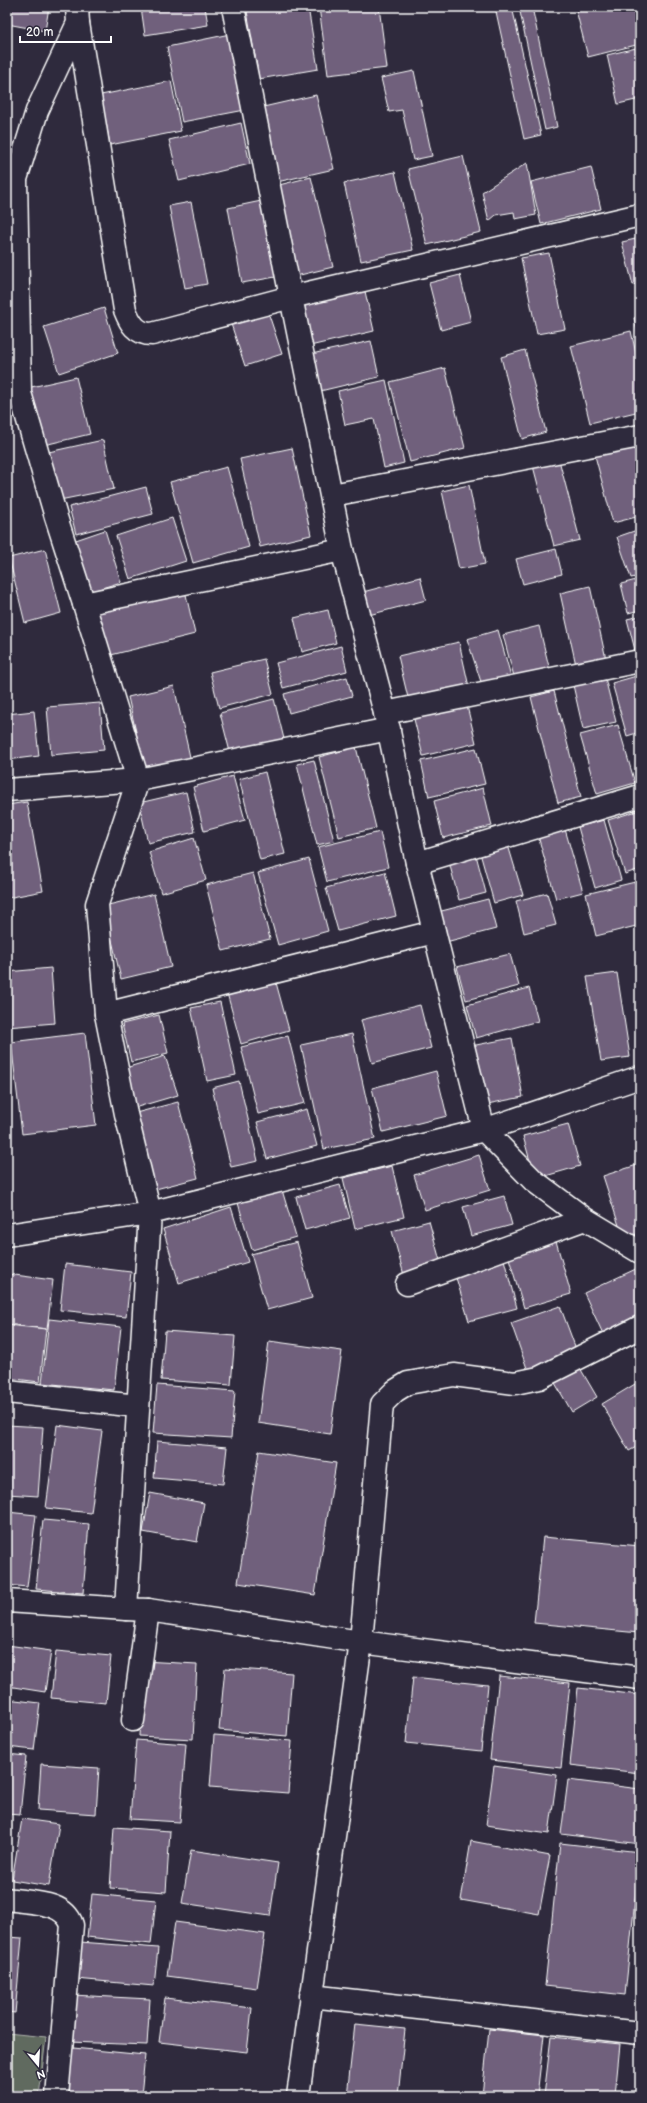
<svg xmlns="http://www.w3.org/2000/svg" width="647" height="2103" font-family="'Balsamiq Sans',sans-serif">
  <rect width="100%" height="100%" fill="#2f2a3d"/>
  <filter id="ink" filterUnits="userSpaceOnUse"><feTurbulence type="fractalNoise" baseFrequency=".025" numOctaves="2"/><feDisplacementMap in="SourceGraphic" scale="8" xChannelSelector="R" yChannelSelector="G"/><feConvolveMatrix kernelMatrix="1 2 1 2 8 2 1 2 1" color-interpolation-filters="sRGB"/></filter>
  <g filter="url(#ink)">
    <!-- green -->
    <path fill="#606a5e" stroke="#b0b4ae" d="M7,2033L46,2037L39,2096H7Z"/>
    <!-- building -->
    <g fill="#6f607c" stroke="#fff">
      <path d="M7,7H49L45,31L7,24Z"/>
      <path d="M141,7H205L208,25L145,35Z"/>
      <path d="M271,7H308L318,69L259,79L247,11Z"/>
      <path d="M319,7H379L387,68L328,75Z"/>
      <path d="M495,7H512L541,135L524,139Z"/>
      <path d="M519,7H532L557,127L545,130Z"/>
      <path d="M589,7H640V44L588,57L576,10Z"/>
      <path d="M230,34L245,110L182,122L167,47Z"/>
      <path d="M640,47V99L618,104L607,55Z"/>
      <path d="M414,71L432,156L413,160L402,110L389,112L381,78Z"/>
      <path d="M171,81L181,131L110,145L101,95Z"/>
      <path d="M316,95L334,169L277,182L259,108Z"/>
      <path d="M241,123L250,164L179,181L169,140Z"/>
      <path d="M463,156L481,232L427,245L408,169Z"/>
      <path d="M527,163L536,215L515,219L514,212L496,215L489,221L482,192Z"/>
      <path d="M591,167L601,209L541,224L531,182Z"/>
      <path d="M395,172L413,250L361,261L344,183Z"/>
      <path d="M311,177L333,267L296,276L275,186Z"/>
      <path d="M266,200L281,276L242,283L228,208Z"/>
      <path d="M191,202L207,284L185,288L169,206Z"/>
      <path d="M640,238V283L633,285L622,242Z"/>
      <path d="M549,253L565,329L537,334L521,258Z"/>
      <path d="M460,275L471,322L441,330L429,283Z"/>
      <path d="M364,287L374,331L310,346L300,302Z"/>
      <path d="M104,308L118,353L59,373L44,327Z"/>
      <path d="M268,312L282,354L245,366L231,324Z"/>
      <path d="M640,316V344L634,318Z"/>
      <path d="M631,331L640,372V411L590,423L571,346Z"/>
      <path d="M371,341L379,377L316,392L307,355Z"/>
      <path d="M525,350L546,432L522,439L501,357Z"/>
      <path d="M445,368L465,448L410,462L390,382Z"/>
      <path d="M76,377L90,434L40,446L27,388Z"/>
      <path d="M386,380L404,463L384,468L374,419L345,425L338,391Z"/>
      <path d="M103,440L114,489L55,501L44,453Z"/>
      <path d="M638,440L640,448V516L613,523L594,452Z"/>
      <path d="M292,448L311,535L260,547L240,459Z"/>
      <path d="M559,460L580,540L554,546L533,466Z"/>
      <path d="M227,467L249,547L193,563L170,482Z"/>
      <path d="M469,485L485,564L459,569L442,491Z"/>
      <path d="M146,487L153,514L76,534L69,507Z"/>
      <path d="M172,518L186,561L130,579L116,536Z"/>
      <path d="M640,529V576L631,578L617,537Z"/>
      <path d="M105,530L121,582L86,593L70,542Z"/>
      <path d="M45,549L61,613L25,623L9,558Z"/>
      <path d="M556,549L562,574L523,584L516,559Z"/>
      <path d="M420,577L426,600L365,616L359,593Z"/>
      <path d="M640,579V610L628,613L621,584Z"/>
      <path d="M184,586L195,634L107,656L95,608Z"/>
      <path d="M590,586L606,659L576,665L560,593Z"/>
      <path d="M328,610L336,643L302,652L294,618Z"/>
      <path d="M640,616V653L636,654L627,619Z"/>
      <path d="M539,626L551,675L516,684L503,635Z"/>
      <path d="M498,630L512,680L483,688L467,639Z"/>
      <path d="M459,642L469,687L409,702L398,656Z"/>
      <path d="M341,646L347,671L283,688L276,663Z"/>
      <path d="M264,659L273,694L219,708L210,672Z"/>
      <path d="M640,675V732L627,736L612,683Z"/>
      <path d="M347,677L352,696L289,713L284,694Z"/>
      <path d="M605,678L616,722L583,729L573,685Z"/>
      <path d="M174,686L192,766L146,776L128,697Z"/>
      <path d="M554,691L581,797L558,803L531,697Z"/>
      <path d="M274,699L284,739L230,752L220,713Z"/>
      <path d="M466,702L476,743L423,756L413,715Z"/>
      <path d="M100,703L104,750L51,755L47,707Z"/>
      <path d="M34,711L39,756L7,760V714Z"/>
      <path d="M618,725L635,783L597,794L580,735Z"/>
      <path d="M356,747L376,828L339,837L319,757Z"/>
      <path d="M476,748L485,784L429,797L421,761Z"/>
      <path d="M314,760L334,841L317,845L297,764Z"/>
      <path d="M265,772L285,854L260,860L239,779Z"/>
      <path d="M233,776L245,820L204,831L193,787Z"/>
      <path d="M483,788L492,826L443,838L434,801Z"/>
      <path d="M186,792L195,832L148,843L139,803Z"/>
      <path d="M27,802L43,891L7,898V805Z"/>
      <path d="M640,810V869L625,874L608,820Z"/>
      <path d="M604,820L621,880L595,888L578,827Z"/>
      <path d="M565,829L583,892L556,899L538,836Z"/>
      <path d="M380,832L388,867L327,882L318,847Z"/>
      <path d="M194,838L206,880L161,893L149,852Z"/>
      <path d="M508,845L523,895L494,903L480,853Z"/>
      <path d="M476,855L486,893L459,900L449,862Z"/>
      <path d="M309,859L328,931L278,945L258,873Z"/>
      <path d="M385,872L396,916L338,931L326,888Z"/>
      <path d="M253,873L270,939L223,951L206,885Z"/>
      <path d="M635,882L640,900V925L596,936L586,894Z"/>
      <path d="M547,893L556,925L524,933L516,901Z"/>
      <path d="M154,894L171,967L121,979L104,906Z"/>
      <path d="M488,899L496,929L438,944L430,914Z"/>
      <path d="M510,954L519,986L466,1000L457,967Z"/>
      <path d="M51,968L55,1023L7,1027V972Z"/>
      <path d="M617,973L630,1057L601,1061L587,977Z"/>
      <path d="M275,979L289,1030L241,1044L227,993Z"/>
      <path d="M529,988L538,1021L476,1038L467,1005Z"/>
      <path d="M220,1002L236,1075L207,1081L191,1008Z"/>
      <path d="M420,1005L431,1048L372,1063L361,1020Z"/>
      <path d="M159,1015L168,1053L131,1062L122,1024Z"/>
      <path d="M85,1033L96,1125L22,1134L11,1042Z"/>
      <path d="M352,1034L375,1139L324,1149L301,1045Z"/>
      <path d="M288,1036L305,1103L258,1114L241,1047Z"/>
      <path d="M512,1038L523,1097L482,1105L471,1046Z"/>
      <path d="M165,1056L178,1095L134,1108L122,1069Z"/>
      <path d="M436,1071L447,1116L383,1132L372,1088Z"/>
      <path d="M239,1081L258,1161L231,1167L212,1088Z"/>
      <path d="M178,1102L198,1178L148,1191L128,1115Z"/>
      <path d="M307,1109L317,1146L267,1159L257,1122Z"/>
      <path d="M568,1124L580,1166L535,1179L523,1136Z"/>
      <path d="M479,1155L490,1190L425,1210L414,1175Z"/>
      <path d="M640,1164V1233L623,1238L603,1176Z"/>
      <path d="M392,1166L404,1217L355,1229L343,1178Z"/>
      <path d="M340,1185L350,1218L305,1230L296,1197Z"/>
      <path d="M282,1190L296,1237L252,1250L238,1203Z"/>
      <path d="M504,1196L512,1225L471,1236L463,1207Z"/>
      <path d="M231,1207L248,1262L179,1283L163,1229Z"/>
      <path d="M429,1221L442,1268L405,1279L392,1231Z"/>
      <path d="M556,1241L571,1294L524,1308L508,1255Z"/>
      <path d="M297,1242L312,1298L267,1310L251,1254Z"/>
      <path d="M503,1256L517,1308L469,1321L454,1271Z"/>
      <path d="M65,1264L131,1272L126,1317L60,1310Z"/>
      <path d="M638,1268L640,1272V1321L605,1338L584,1293Z"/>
      <path d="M7,1274L53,1280L47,1329L7,1324Z"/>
      <path d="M560,1306L579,1357L529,1374L511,1323Z"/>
      <path d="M49,1319L121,1327L114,1390L42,1383Z"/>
      <path d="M7,1325L46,1329L40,1382L7,1378Z"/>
      <path d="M165,1331L235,1336L231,1385L161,1380Z"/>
      <path d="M269,1341L342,1351L330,1434L258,1423Z"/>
      <path d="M580,1368L597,1397L572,1412L555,1383Z"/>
      <path d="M640,1381V1445L629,1451L602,1404Z"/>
      <path d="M157,1385L235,1391L231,1438L153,1433Z"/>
      <path d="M7,1425L43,1427L38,1496L7,1494Z"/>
      <path d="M57,1425L102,1431L91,1513L46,1508Z"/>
      <path d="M157,1441L227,1447L223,1484L154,1478Z"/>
      <path d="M259,1451L336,1463L315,1595L238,1583Z"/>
      <path d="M150,1493L204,1503L197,1542L143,1532Z"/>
      <path d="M7,1512L36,1515L27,1587L7,1585Z"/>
      <path d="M43,1520L89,1524L83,1593L36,1589Z"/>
      <path d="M543,1537L640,1546L639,1633L534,1623Z"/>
      <path d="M7,1645L51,1651L45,1692L7,1686Z"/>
      <path d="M56,1651L111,1656L106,1703L51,1698Z"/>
      <path d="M143,1661L197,1664L193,1739L139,1736Z"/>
      <path d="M225,1668L292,1673L287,1736L219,1730Z"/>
      <path d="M499,1676L570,1683L561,1768L490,1760Z"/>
      <path d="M413,1677L488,1685L481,1751L406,1743Z"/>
      <path d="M578,1688L640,1695V1773L570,1765Z"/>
      <path d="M7,1699L40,1703L34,1750L7,1747Z"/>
      <path d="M214,1735L292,1741L288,1793L210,1787Z"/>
      <path d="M136,1740L186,1744L180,1822L130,1819Z"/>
      <path d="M7,1754L26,1756L20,1815L7,1814Z"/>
      <path d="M41,1764L99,1768L96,1814L38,1810Z"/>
      <path d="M494,1766L557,1775L549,1834L486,1825Z"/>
      <path d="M568,1780L640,1789V1844L561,1834Z"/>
      <path d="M22,1819L59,1824L49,1886L12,1880Z"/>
      <path d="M7,1825H11L7,1857Z"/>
      <path d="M114,1827L170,1831L166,1892L110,1888Z"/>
      <path d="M471,1841L550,1856L539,1914L461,1900Z"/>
      <path d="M560,1843L640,1852L625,1995L545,1986Z"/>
      <path d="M191,1850L278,1863L270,1916L182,1903Z"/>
      <path d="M92,1894L156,1900L151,1944L87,1937Z"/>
      <path d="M175,1922L265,1934L257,1988L167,1976Z"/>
      <path d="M7,1937L22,1938L15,2013L7,2012Z"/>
      <path d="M80,1942L158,1948L154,1986L76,1979Z"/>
      <path d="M72,1995L150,1999L147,2045L69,2042Z"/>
      <path d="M165,1998L252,2008L247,2052L159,2042Z"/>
      <path d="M355,2024L405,2029L398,2096H347Z"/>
      <path d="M489,2029L544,2035L537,2096H482Z"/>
      <path d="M551,2037L620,2044L615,2096H544Z"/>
      <path d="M63,2047L145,2055L141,2096H100L59,2092Z"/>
    </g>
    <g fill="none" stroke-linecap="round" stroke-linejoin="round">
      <defs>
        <g id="minor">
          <path d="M77,7L78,23L37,111L16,179L20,393L56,517L84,604L138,780L97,904L106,1014"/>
          <path d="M78,23L125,310C130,323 136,334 152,334L291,297L233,7"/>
          <path d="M640,215L291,297L342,550L385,713L417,863L484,1130L150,1213L126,1609L148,1610L361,1642L640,1678"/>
          <path d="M332,495L640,436"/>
          <path d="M84,604L342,550"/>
          <path d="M385,713L640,661"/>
          <path d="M7,790L138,780L389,729"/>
          <path d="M417,863L640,796"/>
          <path d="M640,1077L484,1130L534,1181L585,1219L640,1252"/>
          <path d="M7,1235L150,1213L126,1114L106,1014L434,932"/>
          <path d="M407,1284L585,1219"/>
          <path d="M7,1392L138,1406"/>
          <path d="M7,1601L126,1609"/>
          <path d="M133,1720L148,1610"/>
          <path d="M7,1899C29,1903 64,1900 72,1925L57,2096"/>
          <path d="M311,1996L640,2033"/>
          <path d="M298,2096L361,1642L382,1404L395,1391L408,1383L454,1375L515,1383L539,1378L640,1327"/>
        </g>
      </defs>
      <!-- minor casing -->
      <use href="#minor" stroke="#fff" stroke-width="25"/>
      <!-- minor -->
      <use href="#minor" stroke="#2f2a3d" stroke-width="22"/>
    </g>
  </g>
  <!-- margin -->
  <rect width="647" height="2103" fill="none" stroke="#2f2a3d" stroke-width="24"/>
  <rect x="12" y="12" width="623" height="2079" fill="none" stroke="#fff" stroke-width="1.5" filter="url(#ink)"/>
  <!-- north arrow -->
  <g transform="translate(38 2065) rotate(162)" stroke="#2f2a3d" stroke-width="3" paint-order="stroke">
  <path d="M0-3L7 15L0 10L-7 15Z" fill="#ffffff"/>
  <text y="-6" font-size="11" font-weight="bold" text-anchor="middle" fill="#ffffff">N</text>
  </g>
  <!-- scale -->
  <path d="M20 36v6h91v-6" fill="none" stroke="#ffffff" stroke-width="2"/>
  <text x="26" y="36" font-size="12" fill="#ffffff" stroke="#2f2a3d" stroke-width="3" paint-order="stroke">20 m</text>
</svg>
